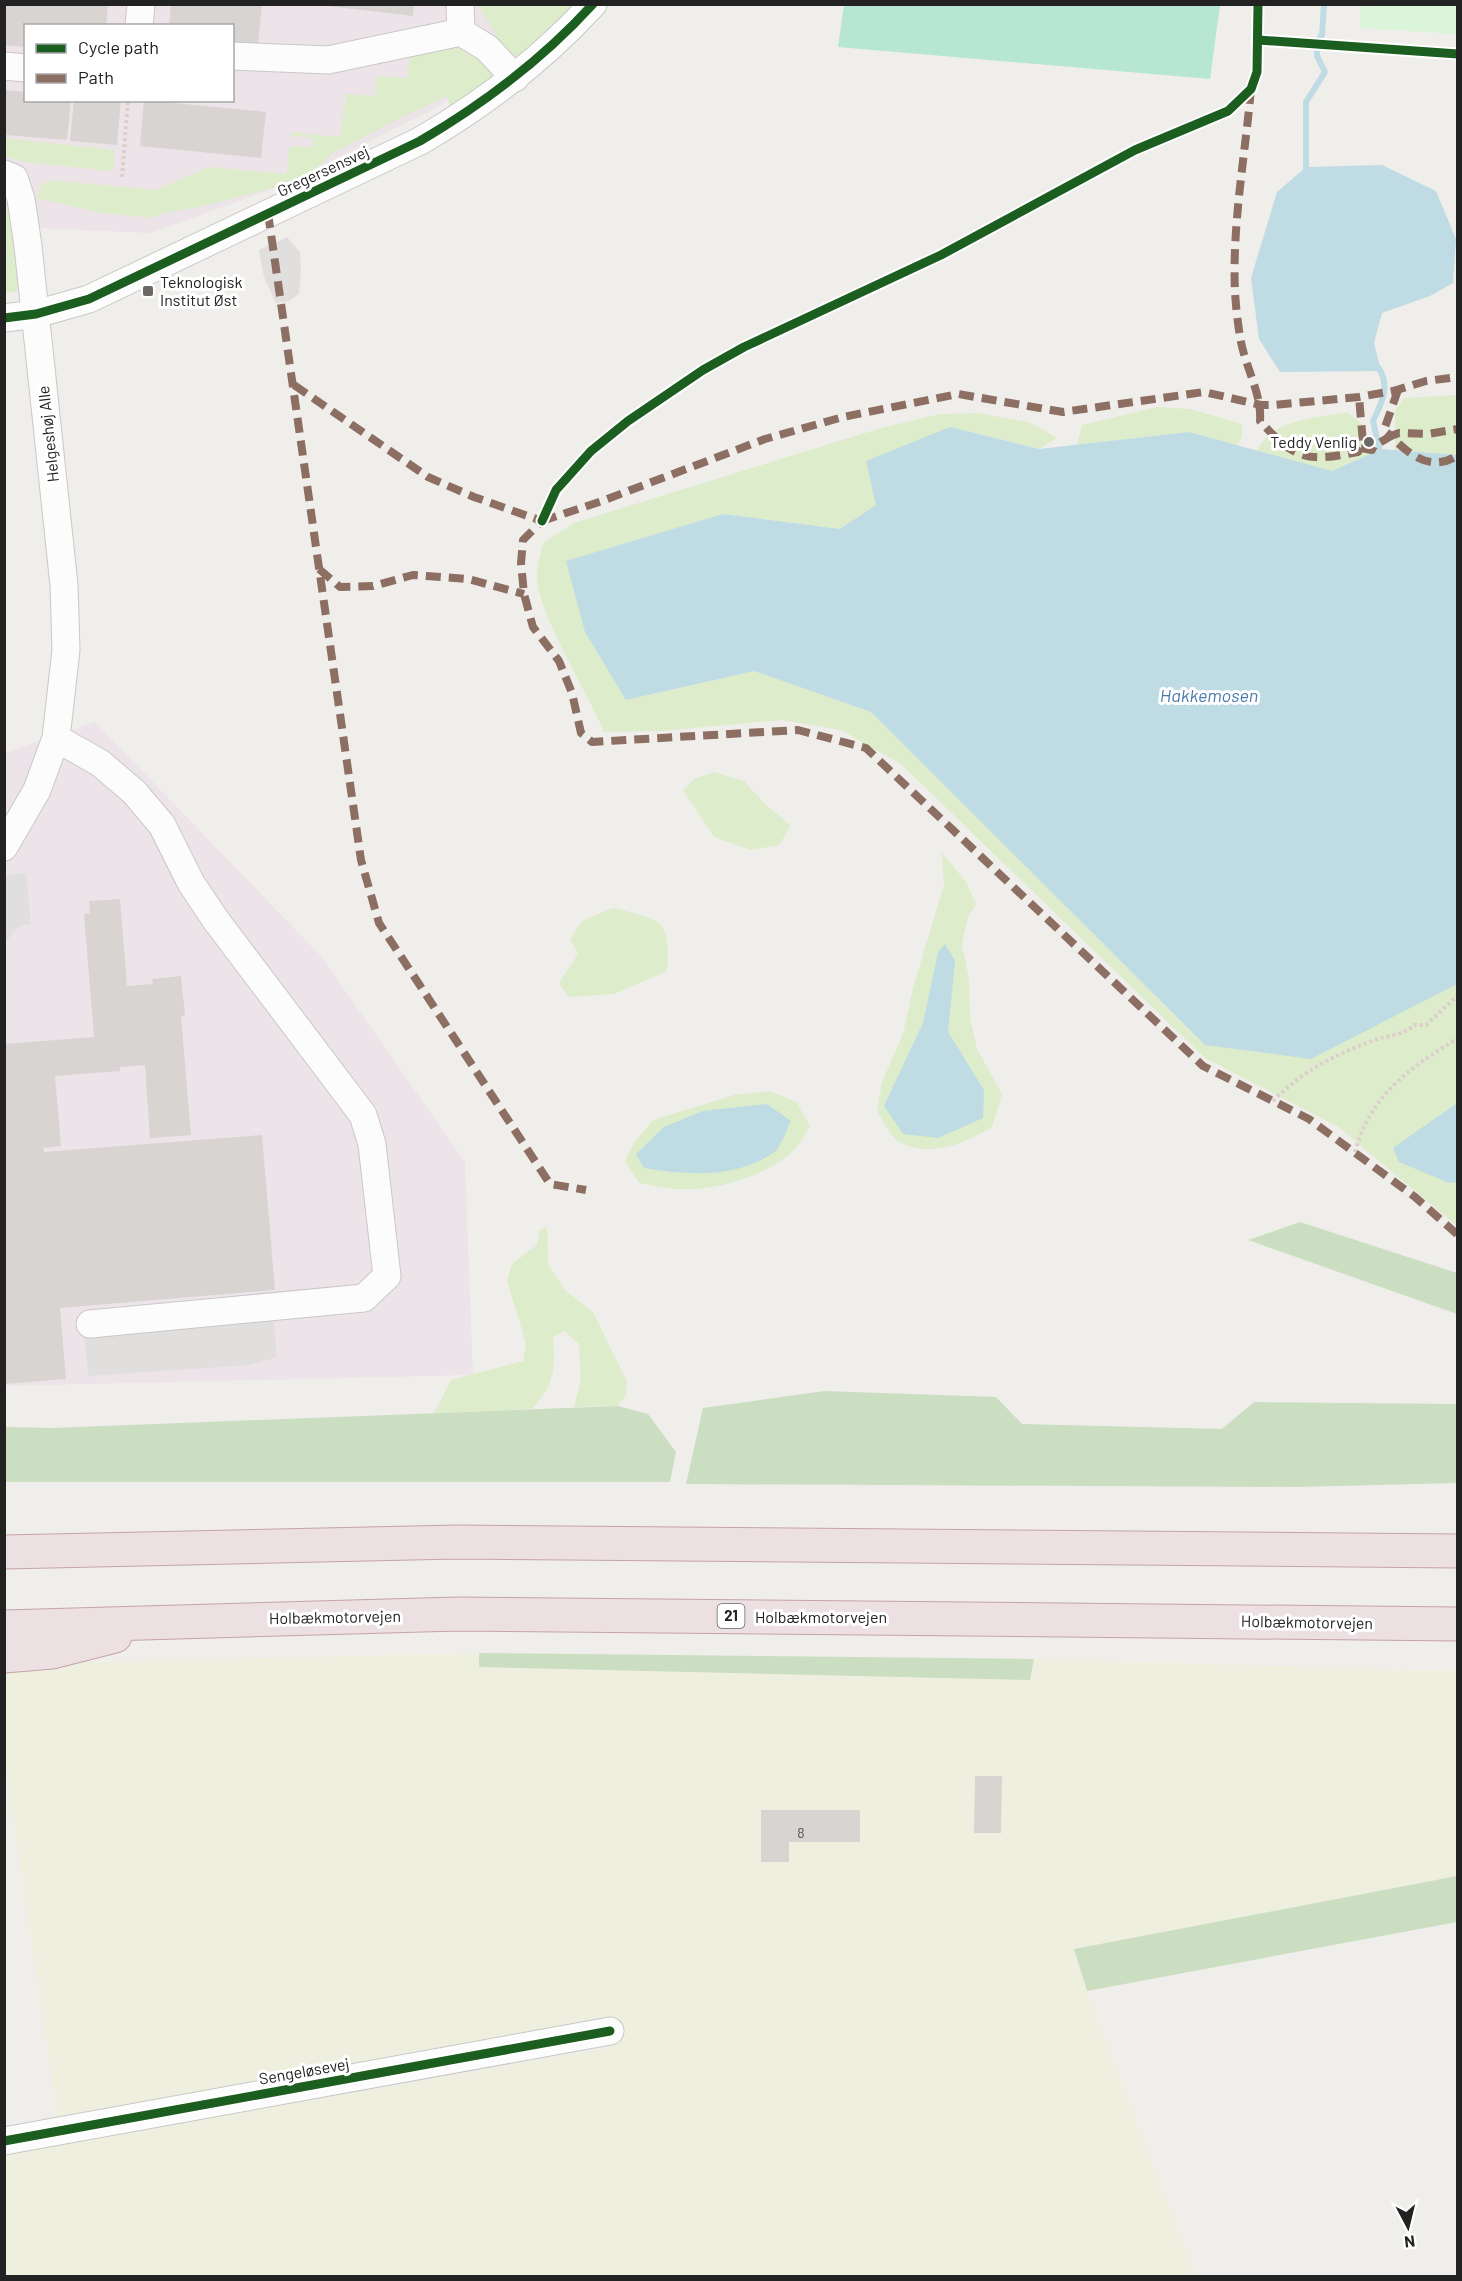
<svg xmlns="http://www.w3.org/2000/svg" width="1462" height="2281" font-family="Barlow,sans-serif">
  <rect width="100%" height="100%" fill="#f0eeeb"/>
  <!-- industrial -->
  <g fill="#ede4e9" fill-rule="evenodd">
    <path d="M5,5H569L559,17L440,106L286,184L151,233L5,227ZM26,26H232V100H26Z"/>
    <path d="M95,722L321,956L465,1162L473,1375L5,1386L4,753Z"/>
  </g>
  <!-- farmland -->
  <path fill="#efefdf" d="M479,1653L480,1667L1030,1679L1034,1659L1457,1671V1876L1075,1950L1078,1968L1196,2276H5V2154L608,2048L610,2023L58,2121L5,1763L4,1664Z"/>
  <!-- grass -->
  <g fill="#ddeccb">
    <path d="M478,5H580L524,57L510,55L504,49Z"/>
    <path d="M411,47C454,47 459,41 493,70L494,76L450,113L448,96L408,114L333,153L308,175L292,183L200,207L160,214L152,218L101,213L37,198L41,184L51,180L156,190L209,167L286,174L290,146L313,147V138L291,136V132L340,137L346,94L375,96L377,76L407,78Z"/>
    <path d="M5,138L115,150L114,167L111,171L25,162L5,156Z"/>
    <path d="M4,196C14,222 29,266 16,292L5,293Z"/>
    <path d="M1457,395V455L1395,450V410L1404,398Z"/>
    <path d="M1157,407L1190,409L1242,424V437L1237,445L1189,432L1077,445L1082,425Z"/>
    <path d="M1347,412L1362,424L1370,454L1332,471L1257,451C1271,419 1316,418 1347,412Z"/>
    <path d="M979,413L1031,423L1057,438L1039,449L950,427L876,505L840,529L723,514L626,700L754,671L871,712L1205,1045L1399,1012L1457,984V1103L1393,1149L1448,1183L1457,1182V1226L1337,1126L1205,1058L901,764L841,730L781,720L662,731L604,732C588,692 536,612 537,575C537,564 541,553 543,543L574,523L878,429L940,414Z"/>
    <path d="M714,772L744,781L764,803L791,826L779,845L751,850L714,837L683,790L694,779Z"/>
    <path d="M942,853L966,882L976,904L968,917L962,944L969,979L970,1017L977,1049L1002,1094L992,1127C964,1143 931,1159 899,1142C890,1137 883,1120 877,1111L882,1082L903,1034L913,988L944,885Z"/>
    <path d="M613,908C661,920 671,917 667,971L614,994L569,997L559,983L578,954L570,939L582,921Z"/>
    <path d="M770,1091L796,1102L810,1126C805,1134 800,1143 794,1150C768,1176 712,1192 676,1189C664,1188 651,1185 639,1183L625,1161L633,1144L653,1120L734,1095Z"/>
    <path d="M547,1227L548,1264L565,1290L593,1312L627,1382L626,1395L618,1406L574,1407L581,1380L579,1344L564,1331L553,1337C555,1370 555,1384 532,1409L434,1413L451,1380L523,1361L526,1343L507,1281L512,1264L537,1245L540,1230Z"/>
  </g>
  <!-- forest -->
  <g fill="#cbdec1">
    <path d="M1300,1222L1457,1273V1314L1248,1240Z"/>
    <path d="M824,1391L996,1397L1022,1424L1222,1429L1254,1402L1457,1404V1483L1296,1487L686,1484L703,1408Z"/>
    <path d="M618,1406L648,1414L676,1452L670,1482H5V1427L53,1428Z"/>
    <path d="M479,1653L1034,1659L1030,1680L479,1667Z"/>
    <path d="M1457,1876V1922L1087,1991L1074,1949Z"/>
  </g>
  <!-- park -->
  <path fill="#daf5da" d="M1361,5H1457V34L1360,28Z"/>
  <!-- pitch -->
  <path fill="#b7e6d2" d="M844,5V4L1220,5L1210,79L838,47Z"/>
  <!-- parking -->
  <g fill="#e0dfde">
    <path d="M287,237L300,252L301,270L299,294L289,301L276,303L264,277L259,250Z"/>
    <path d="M26,873L31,924L20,926L5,942V875Z"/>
    <path d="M272,1297L277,1357L251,1365L88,1376L82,1313Z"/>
  </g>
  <!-- water -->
  <g fill="#bfdbe3">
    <path d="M1382,165L1436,191L1456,239L1453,283L1430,296L1382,313L1374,343L1381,371L1280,372L1259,339L1251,278L1277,192L1306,167Z"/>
    <path d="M950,427L1039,449L1189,432L1332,471L1381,449L1457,455V984L1311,1059L1205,1045L871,712L754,671L626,700L585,632L566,561L723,514L840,529L876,505L866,461Z"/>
    <path d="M945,944L955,961L948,1032L984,1090L983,1118L938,1138L903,1134L884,1106L923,1023L938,952Z"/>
    <path d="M1457,1103V1182L1449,1183L1399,1162L1393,1148Z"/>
    <path d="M767,1104L791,1121C786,1130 781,1148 773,1153C735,1179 686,1175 644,1168L636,1154L664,1127L703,1111Z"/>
  </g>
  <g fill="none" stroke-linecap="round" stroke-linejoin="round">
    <!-- stream -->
    <g stroke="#bfdbe3" stroke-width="6">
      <path d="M1306,175V102L1325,72L1317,56V41L1322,35L1324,4"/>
      <path d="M1376,365C1392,383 1382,403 1373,421L1381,456"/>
    </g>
  </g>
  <!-- building -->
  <g fill="#d7d4d2">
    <path d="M4,4H108L106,26H26V47L4,45Z"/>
    <path d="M171,4H262L258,44L232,42V26H169Z"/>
    <path d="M310,4H414L413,16Z"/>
    <path d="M5,90L26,92V100H71L67,140L5,135Z"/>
    <path d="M74,100H121L117,145L70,141Z"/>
    <path d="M144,100L266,112L261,158L140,146Z"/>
    <path d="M120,899L127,986L153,984L152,979L181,976L185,1015L181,1016L191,1135L150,1138L145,1065L120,1067V1071L55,1076L61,1146L43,1148L44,1152L262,1135L275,1290L60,1308L66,1379L4,1384V1044L94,1037L84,914L90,913L89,901Z"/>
    <path d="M975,1776H1002L1001,1833H974Z"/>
    <path d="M761,1810H860V1842H789V1862H761Z"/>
  </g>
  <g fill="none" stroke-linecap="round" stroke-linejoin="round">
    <defs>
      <g id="minor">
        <path d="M460,4L461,32L487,48L515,78"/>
        <path d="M139,26L141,4"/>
        <path d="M232,56L328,60L461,32"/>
        <path d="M4,66L26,68"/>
        <path d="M4,174L14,178L21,199L28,246L64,585L66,650L56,738L37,790L4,847"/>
        <path d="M4,318L36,314L89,299L420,141C485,103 542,60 593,4"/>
        <path d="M56,738L100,763L134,792L162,825L191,883L215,919L363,1115L372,1144L387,1276L364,1298L90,1324"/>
        <path d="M4,2141L610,2031"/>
      </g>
      <g id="highway">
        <path d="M4,1552L457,1542L1458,1551"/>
        <path d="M4,1627L458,1614L1458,1624"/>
        <path d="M4,1656L52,1652L115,1636"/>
      </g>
    </defs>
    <!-- minor casing -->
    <use href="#minor" stroke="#c9c8c7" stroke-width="29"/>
    <!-- highway casing -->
    <use href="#highway" stroke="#c5a2ac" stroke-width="35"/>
    <!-- path -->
    <g stroke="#dccecd" stroke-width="4" stroke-dasharray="3 3" stroke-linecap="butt">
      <path d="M122,177L128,100"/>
      <path d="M1273,1101C1301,1072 1334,1055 1372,1041C1386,1035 1404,1036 1414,1025H1426L1458,995"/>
      <path d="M1355,1152C1370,1095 1411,1067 1458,1038"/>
    </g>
    <!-- minor -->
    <use href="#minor" stroke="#fdfcfc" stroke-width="27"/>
    <!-- highway -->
    <use href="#highway" stroke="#ece0e2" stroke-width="33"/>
    <!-- quiet -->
    <g stroke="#8d6e63" stroke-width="8" stroke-dasharray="15 8" stroke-linecap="butt">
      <path d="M1251,89C1245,156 1232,225 1235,292C1236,308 1238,326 1241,342C1246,368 1262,395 1260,421C1296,461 1307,462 1358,452L1363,443L1359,397"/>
      <path d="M268,213L361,860L379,923L550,1184L586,1190"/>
      <path d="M294,385L428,477L474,497L542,521L523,540L521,563L524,594L533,627L559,661L572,693L581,733L592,742L798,730L866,748L1203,1066L1309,1119L1415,1197L1458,1235"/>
      <path d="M1398,390L1384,430L1391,436L1399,433L1428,434L1458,429"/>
      <path d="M1361,448L1372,450L1374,446L1391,436C1409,455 1432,473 1458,455"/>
      <path d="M542,521L602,501L765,439L843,417L958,394L1063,412L1204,392L1261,405H1274L1359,397L1393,391L1426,381L1458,377"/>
      <path d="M319,569L340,587L373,586L413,575L468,579L524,594"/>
    </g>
    <defs>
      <g id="cycleway">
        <path d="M1258,40L1458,54"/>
        <path d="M4,318L36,314L89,299L420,141C485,103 542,60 593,4"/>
        <path d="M542,521L556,490L591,451L628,421L703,370L744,347L941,255L1135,150L1228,111L1251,89L1257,72L1258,4"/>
        <path d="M4,2141L610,2031"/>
      </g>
    </defs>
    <!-- cycleway casing -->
    <use href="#cycleway" stroke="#fff" stroke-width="13"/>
    <!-- cycleway -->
    <use href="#cycleway" stroke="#1b5e20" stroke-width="9"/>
  </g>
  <!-- markers -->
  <g fill="#6a6968" stroke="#fff" stroke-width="2">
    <rect x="142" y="285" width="12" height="12" rx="3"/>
    <circle cx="1369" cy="442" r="6"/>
  </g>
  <g text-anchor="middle" stroke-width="6" stroke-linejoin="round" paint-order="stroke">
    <!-- number labels -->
    <g font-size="14" fill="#4f4e4e">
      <text x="801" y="1838">8</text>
    </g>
    <!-- shield labels -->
    <rect fill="#fff" stroke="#646464" stroke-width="1.5" x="717.5" y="1604" width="27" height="24" rx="4.5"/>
    <g font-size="15" font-weight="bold" fill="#222">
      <text x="731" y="1621">21</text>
    </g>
    <!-- street labels -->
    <g font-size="16" fill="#222" stroke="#fff">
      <text transform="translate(323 171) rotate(-25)" y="6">Gregersensvej</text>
      <text transform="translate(48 434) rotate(-96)" y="6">Helgeshøj Alle</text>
      <text transform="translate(335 1617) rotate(-1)" y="6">Holbækmotorvejen</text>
      <text x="821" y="1623">Holbækmotorvejen</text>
      <text transform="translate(1307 1622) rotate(1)" y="6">Holbækmotorvejen</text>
      <text transform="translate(304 2071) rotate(-10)" y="6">Sengeløsevej</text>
    </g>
    <!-- poi labels -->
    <g font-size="16" fill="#222" stroke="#fff" text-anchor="start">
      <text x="160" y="288">Teknologisk<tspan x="160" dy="18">Institut Øst</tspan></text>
      <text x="1357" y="448" text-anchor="end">Teddy Venlig</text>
    </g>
    <!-- water labels -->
    <g font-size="18" font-style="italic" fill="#4a7aab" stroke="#fff">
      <text x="1209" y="702">Hakkemosen</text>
    </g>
  </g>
  <!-- border -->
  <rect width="1462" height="2281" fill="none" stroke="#222222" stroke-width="12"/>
  <!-- legend -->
  <rect x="24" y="24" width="210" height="78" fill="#ffffff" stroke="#a7a7a7" stroke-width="1.5"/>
  <rect x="36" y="44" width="30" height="9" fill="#1b5e20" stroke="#a7a7a7" stroke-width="1.5"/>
  <text x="78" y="54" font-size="18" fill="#222222">Cycle path</text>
  <rect x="36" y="74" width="30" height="9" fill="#8d6e63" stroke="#a7a7a7" stroke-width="1.5"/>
  <text x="78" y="84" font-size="18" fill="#222222">Path</text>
  <!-- north arrow -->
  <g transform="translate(1408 2227) rotate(173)" stroke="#ffffff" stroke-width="4.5" paint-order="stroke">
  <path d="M0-4.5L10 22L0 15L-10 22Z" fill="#222222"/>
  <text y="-9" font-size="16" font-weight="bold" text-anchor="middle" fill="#222222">N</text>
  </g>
</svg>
